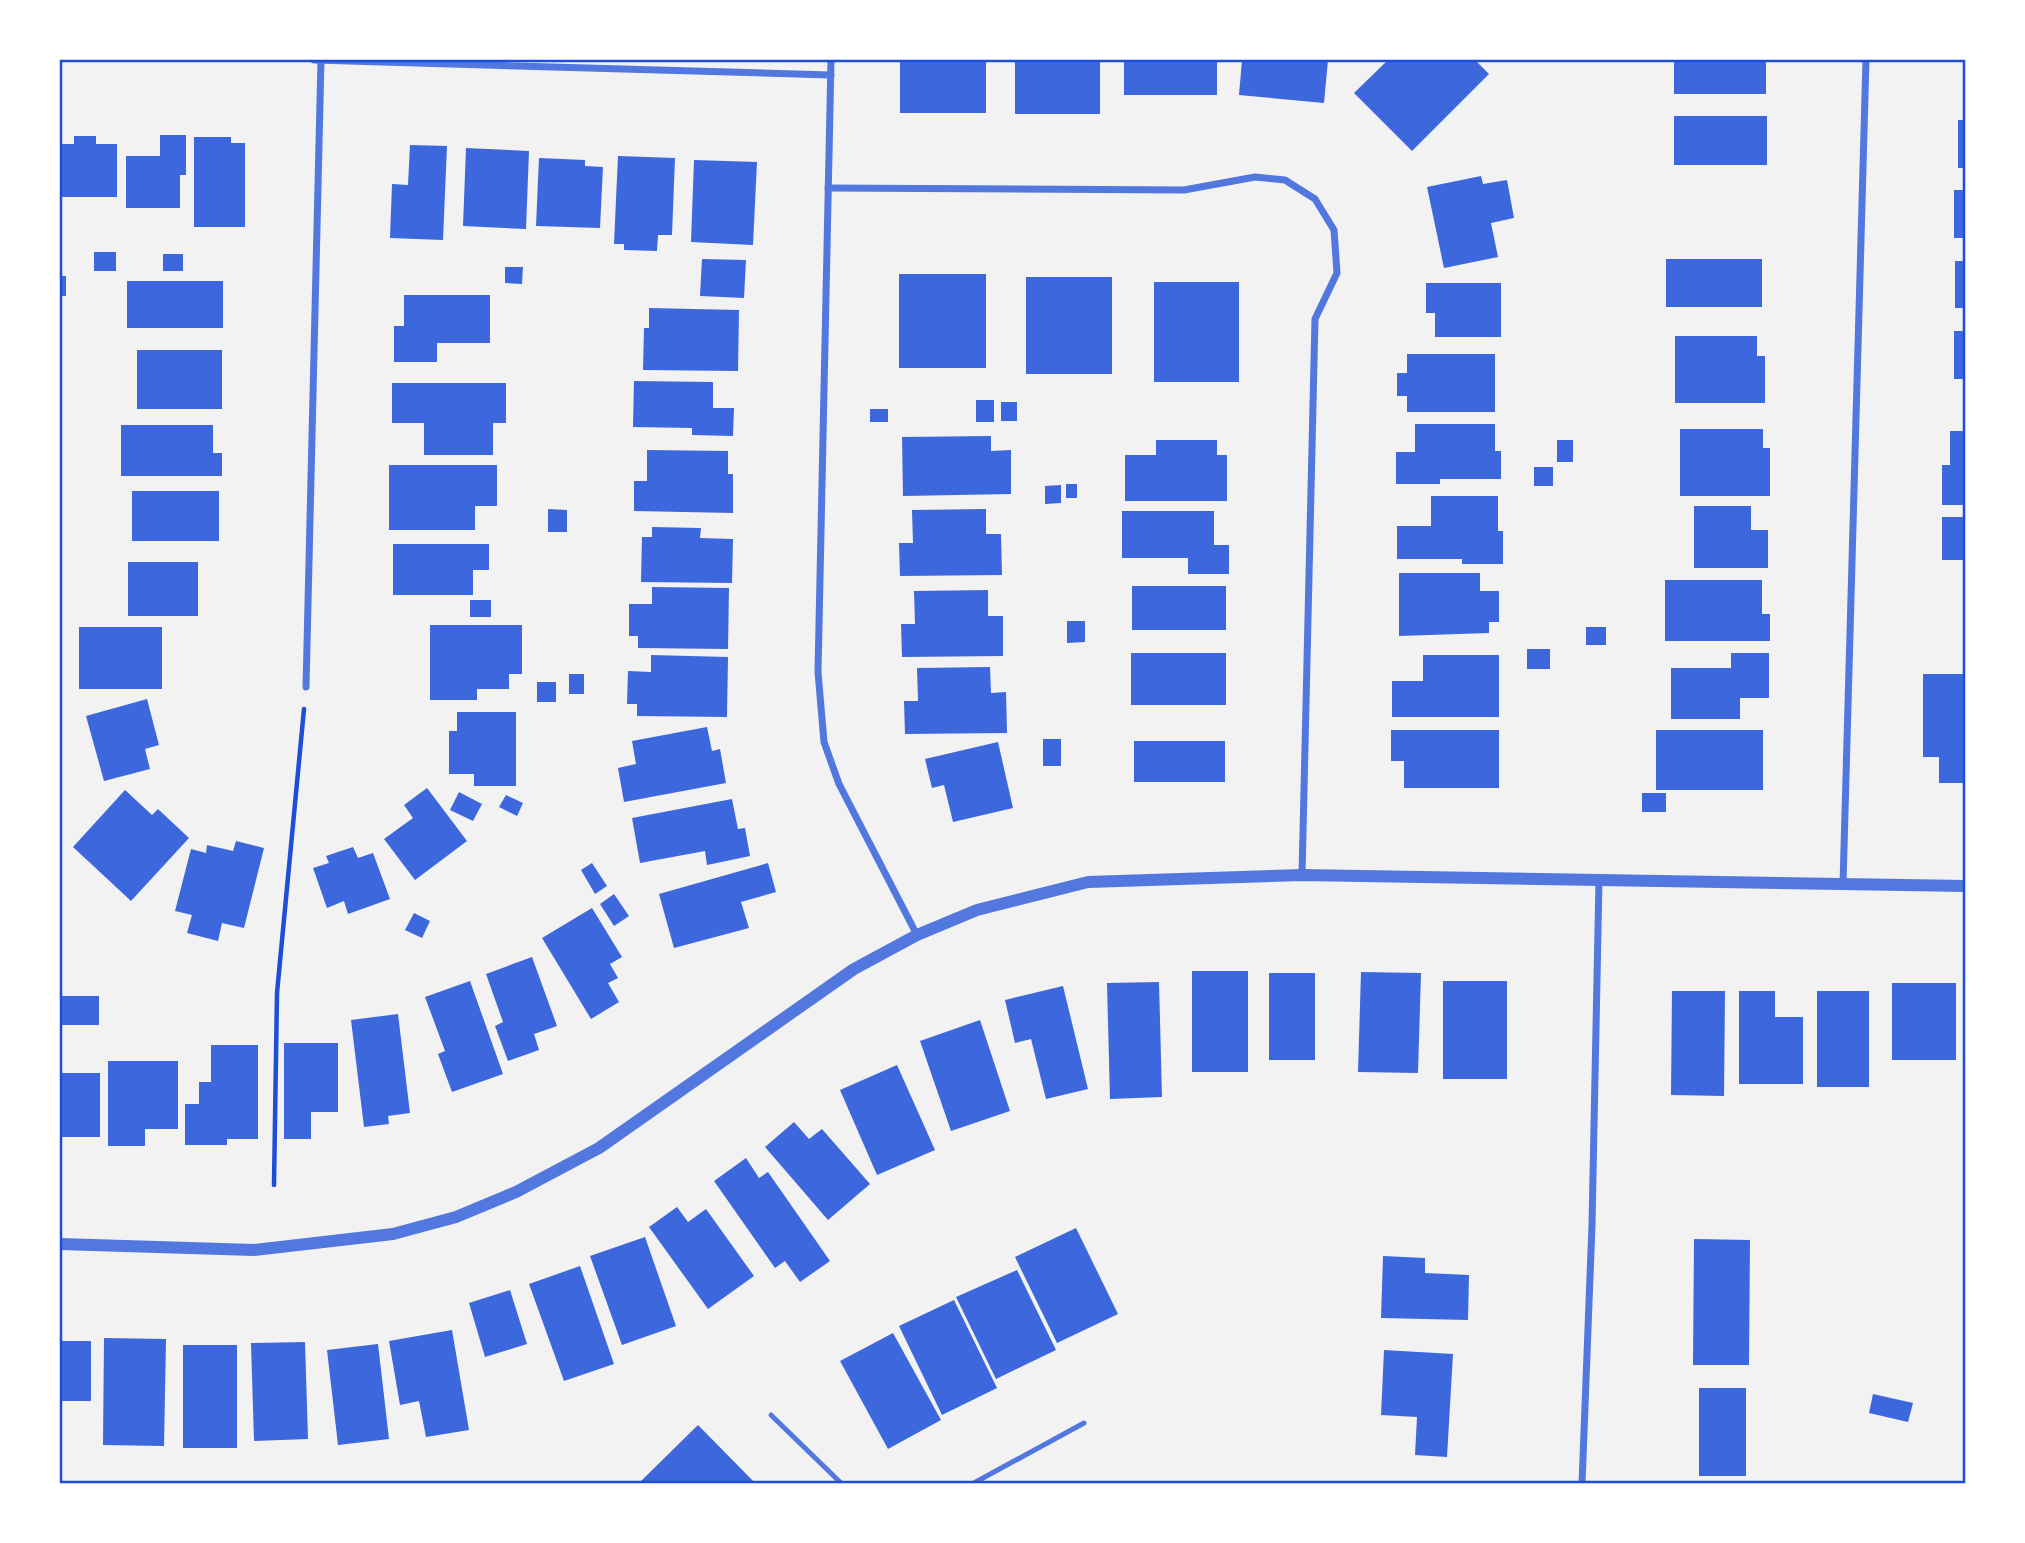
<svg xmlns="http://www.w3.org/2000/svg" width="2025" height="1543" font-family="Merriweather,serif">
  <rect width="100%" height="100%" fill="#f2f2f2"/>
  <!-- building -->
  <g fill="#3d67dc">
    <rect x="900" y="60" width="86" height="53"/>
    <rect x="1015" y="60" width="85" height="54"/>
    <rect x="1124" y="60" width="93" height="35"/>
    <path d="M1242,60H1328L1324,103L1239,95Z"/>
    <path d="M1388,60H1475L1489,74L1412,151L1354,93Z"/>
    <rect x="1674" y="60" width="92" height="34"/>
    <rect x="1674" y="116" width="93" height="49"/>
    <rect x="1958" y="120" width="8" height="48"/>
    <path d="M160,135H186V175H180V208H126V156H160Z"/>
    <path d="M74,136H96V144H117V197H60V144H74Z"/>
    <path d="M194,137H231V143H245V227H194Z"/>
    <path d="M410,145L447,146L443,240L390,238L392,184L408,185Z"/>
    <path d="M466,148L529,151L526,229L463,226Z"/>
    <path d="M618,156L675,158L672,235H658L657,251L624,250V244H614Z"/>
    <path d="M539,158L585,160V166L603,167L600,228L536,226Z"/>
    <path d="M694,160L757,162L753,245L691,242Z"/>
    <path d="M1481,176L1483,184L1507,180L1514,218L1491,223L1498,257L1444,268L1427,187Z"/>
    <rect x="1954" y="190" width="12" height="48"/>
    <rect x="94" y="252" width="22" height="19"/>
    <rect x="163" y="254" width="20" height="17"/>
    <path d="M702,259L746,260L744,298L700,296Z"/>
    <rect x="1666" y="259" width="96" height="48"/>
    <rect x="1955" y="261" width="11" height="47"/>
    <path d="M505,267H523L522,284L505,283Z"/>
    <rect x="899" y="274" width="87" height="94"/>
    <rect x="60" y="276" width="6" height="20"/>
    <rect x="1026" y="277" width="86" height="97"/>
    <rect x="127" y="281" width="96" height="47"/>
    <rect x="1154" y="282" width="85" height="100"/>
    <path d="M1426,283H1501V337H1435V313H1426Z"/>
    <path d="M404,295H490V343H437V362H394V326H404Z"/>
    <path d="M649,308L739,310L738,371L643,370L644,328H649Z"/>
    <rect x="1954" y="331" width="12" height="48"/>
    <path d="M1675,336H1757V356H1765V403H1675Z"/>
    <rect x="137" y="350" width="85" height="59"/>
    <path d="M1407,354H1495V412H1407V396H1397V373H1407Z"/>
    <path d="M634,381L713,382V408H734L733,436L692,435V428L633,427Z"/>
    <path d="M392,383H506V423H493V455H424V423H392Z"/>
    <rect x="976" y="400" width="18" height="22"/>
    <rect x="1001" y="402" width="16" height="19"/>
    <rect x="870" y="409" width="18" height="13"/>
    <path d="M1415,424H1495V451H1501V479H1440V484H1396V452H1415Z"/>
    <path d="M121,425H213V453H222V476H121Z"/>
    <path d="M1680,429H1763V448H1770V496H1680Z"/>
    <path d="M1950,431H1966V505H1942V465H1950Z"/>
    <path d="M991,436V451L1011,450V494L903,496L902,437Z"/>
    <path d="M1156,440H1217V455H1227V501H1125V455H1156Z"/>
    <rect x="1557" y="440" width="16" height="22"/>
    <path d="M647,450L728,451V474H733V513L634,511V481H647Z"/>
    <path d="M389,465H497V506H475V530H389Z"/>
    <rect x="1534" y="467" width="19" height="19"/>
    <rect x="1066" y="484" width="11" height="14"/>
    <path d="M1061,485V503L1045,504V486Z"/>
    <rect x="132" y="491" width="87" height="50"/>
    <path d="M1431,496H1498V531H1503V564H1462V559H1397V526H1431Z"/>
    <path d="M1694,506H1751V530H1768V568H1694Z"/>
    <path d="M548,509L567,510V532H548Z"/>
    <path d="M986,509V534H1001L1002,575L900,576L899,543H913L912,510Z"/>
    <path d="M1122,511H1214V545H1229V574H1188V558H1122Z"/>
    <rect x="1942" y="517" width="24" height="43"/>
    <path d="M652,527L701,528L700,538L733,539L732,583L641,582L642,537H652Z"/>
    <path d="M393,544H489V570H473V595H393Z"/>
    <rect x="128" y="562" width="70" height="54"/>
    <path d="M1399,573H1480V591H1499V622H1489V633L1399,636Z"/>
    <path d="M1665,580H1762V614H1770V641H1665Z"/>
    <rect x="1132" y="586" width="94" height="44"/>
    <path d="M652,587L729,588L728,649L638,648V636H629V604H652Z"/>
    <path d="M988,590V616H1003V656L902,657L901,624H915L914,591Z"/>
    <rect x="470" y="600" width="21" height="17"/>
    <path d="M1067,621H1085V642L1067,643Z"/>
    <path d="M430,625H522V674H509V689H477V700H430Z"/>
    <rect x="79" y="627" width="83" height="62"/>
    <rect x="1586" y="627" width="20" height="18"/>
    <rect x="1527" y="649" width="23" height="20"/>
    <rect x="1131" y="653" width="95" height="52"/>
    <path d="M1731,653H1769V698H1740V719H1671V668H1731Z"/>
    <path d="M651,655L728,657L727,717L637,716V704H627L628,671L651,672Z"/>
    <path d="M1423,655H1499V717H1392V681H1423Z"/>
    <path d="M990,667L991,693L1006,692L1007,733L905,734L904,701H918L917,668Z"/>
    <rect x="569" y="674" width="15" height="20"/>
    <path d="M1923,674H1966V783H1939V757H1923Z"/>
    <rect x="537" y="682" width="19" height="20"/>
    <path d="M147,699L159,745L145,749L150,769L104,781L86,716Z"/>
    <path d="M457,712H516V786H474V774H449V731H457Z"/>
    <path d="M707,727L712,751L720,749L726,783L624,802L618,768L636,764L632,741Z"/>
    <path d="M1391,730H1499V788H1404V761H1391Z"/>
    <rect x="1656" y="730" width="107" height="60"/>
    <rect x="1043" y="739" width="18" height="27"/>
    <rect x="1134" y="741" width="91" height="41"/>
    <path d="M998,742L1013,808L953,822L944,785L932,788L925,759Z"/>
    <path d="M427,788L467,841L415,880L384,839L413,818L404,805Z"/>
    <path d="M125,790L152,815L158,809L189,838L131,901L73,847Z"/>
    <path d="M459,792L482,804L473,821L450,810Z"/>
    <rect x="1642" y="793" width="24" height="19"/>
    <path d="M506,795L523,803L517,816L499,807Z"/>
    <path d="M732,799L738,829L745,828L750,856L707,865L705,851L640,863L632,818Z"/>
    <path d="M236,841L264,848L244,928L222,923L218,941L187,933L192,915L175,911L191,849L206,853L207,845L233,851Z"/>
    <path d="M353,847L358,858L373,853L390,899L348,914L344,901L327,908L313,868L329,863L326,856Z"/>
    <path d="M592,863L607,886L595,894L581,870Z"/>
    <path d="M768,863L776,892L741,902L749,928L674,948L659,894Z"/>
    <path d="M614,894L629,916L614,926L600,904Z"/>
    <path d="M592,908L622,957L610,964L618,978L608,983L619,1002L591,1019L542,938Z"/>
    <path d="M414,913L430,921L422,938L405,930Z"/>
    <path d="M532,957L557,1026L534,1034L539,1050L508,1061L495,1026L503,1022L486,974Z"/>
    <rect x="1192" y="971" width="56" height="101"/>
    <path d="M1361,972L1421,973L1418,1073L1358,1072Z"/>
    <rect x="1269" y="973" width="46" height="87"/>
    <path d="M470,981L503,1074L452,1092L438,1054L445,1051L425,997Z"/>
    <rect x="1443" y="981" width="64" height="98"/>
    <path d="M1159,982L1162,1097L1110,1099L1107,983Z"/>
    <rect x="1892" y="983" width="64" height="77"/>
    <path d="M1063,986L1088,1089L1046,1099L1031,1039L1015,1043L1005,1000Z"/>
    <path d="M1672,991H1725L1724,1096L1671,1095Z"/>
    <path d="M1739,991H1775V1017H1803V1084H1739Z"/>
    <rect x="1817" y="991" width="52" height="96"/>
    <rect x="61" y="996" width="38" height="29"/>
    <path d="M398,1014L410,1113L388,1116L389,1124L364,1127L351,1020Z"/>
    <path d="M980,1020L1010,1111L951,1131L920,1041Z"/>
    <path d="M284,1043H338V1112H311V1139H284Z"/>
    <path d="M211,1045H258V1139H227V1145H185V1104H199V1082H211Z"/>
    <path d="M108,1061H178V1129H145V1146H108Z"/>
    <path d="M897,1065L935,1150L877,1175L840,1090Z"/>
    <rect x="60" y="1073" width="40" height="64"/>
    <path d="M794,1122L809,1139L822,1129L870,1184L828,1220L765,1147Z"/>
    <path d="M746,1158L759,1178L768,1172L830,1261L800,1282L785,1261L775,1268L714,1181Z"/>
    <path d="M677,1207L688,1222L706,1209L754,1276L708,1309L649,1227Z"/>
    <path d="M1076,1228L1118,1314L1057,1343L1015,1257Z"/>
    <path d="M645,1237L676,1326L622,1345L590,1256Z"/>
    <path d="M1694,1239L1750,1240L1749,1365H1693Z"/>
    <path d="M1383,1256L1425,1258V1273L1469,1275L1468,1320L1381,1318Z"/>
    <path d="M580,1266L614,1364L564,1381L529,1284Z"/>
    <path d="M1017,1270L1056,1350L996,1379L956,1297Z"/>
    <path d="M510,1290L527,1344L485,1357L469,1303Z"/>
    <path d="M954,1300L997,1388L942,1415L899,1326Z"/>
    <path d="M452,1330L469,1430L426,1437L419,1401L400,1405L389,1341Z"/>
    <path d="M893,1333L941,1420L888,1449L840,1361Z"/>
    <path d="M104,1338L166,1339L164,1446L103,1445Z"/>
    <rect x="60" y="1341" width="31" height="60"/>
    <path d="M305,1342L308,1439L254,1441L251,1343Z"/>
    <path d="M378,1344L389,1439L338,1445L327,1350Z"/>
    <rect x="183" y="1345" width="54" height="103"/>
    <path d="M1384,1350L1453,1354L1447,1457L1415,1455L1417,1417L1381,1415Z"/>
    <rect x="1699" y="1388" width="47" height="88"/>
    <path d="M1873,1394L1913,1403L1908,1422L1869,1413Z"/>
    <path d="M698,1425L756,1484H638Z"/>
  </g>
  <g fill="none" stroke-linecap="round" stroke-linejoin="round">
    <!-- path -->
    <path stroke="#1d4ed8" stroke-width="4.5" d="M274,1185L277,993L304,709"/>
    <!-- service -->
    <g stroke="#5277de" stroke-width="5">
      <path d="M771,1415L842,1484"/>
      <path d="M972,1484L1084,1423"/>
    </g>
    <!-- minor -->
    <g stroke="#5277de" stroke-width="7">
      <path d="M314,60L831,75"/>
      <path d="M831,60L818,672L824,742L839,784L917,935"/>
      <path d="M828,188L1184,190L1255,177L1285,180L1315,199L1334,230L1337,273L1315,319L1302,875"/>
      <path d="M306,687L321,60"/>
      <path d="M1843,884L1866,60"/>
      <path d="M1582,1484L1592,1225L1599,880"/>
    </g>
    <!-- tertiary -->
    <path stroke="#5277de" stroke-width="12" d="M60,1244L254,1250L393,1234L456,1217L516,1192L599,1148L854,969L917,935L977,910L1088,882L1302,875L1966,886"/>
  </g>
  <!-- border -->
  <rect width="2025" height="1543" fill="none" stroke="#ffffff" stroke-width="122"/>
  <rect x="61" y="61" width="1903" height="1421" fill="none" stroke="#1d4ed8" stroke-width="2.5"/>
</svg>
